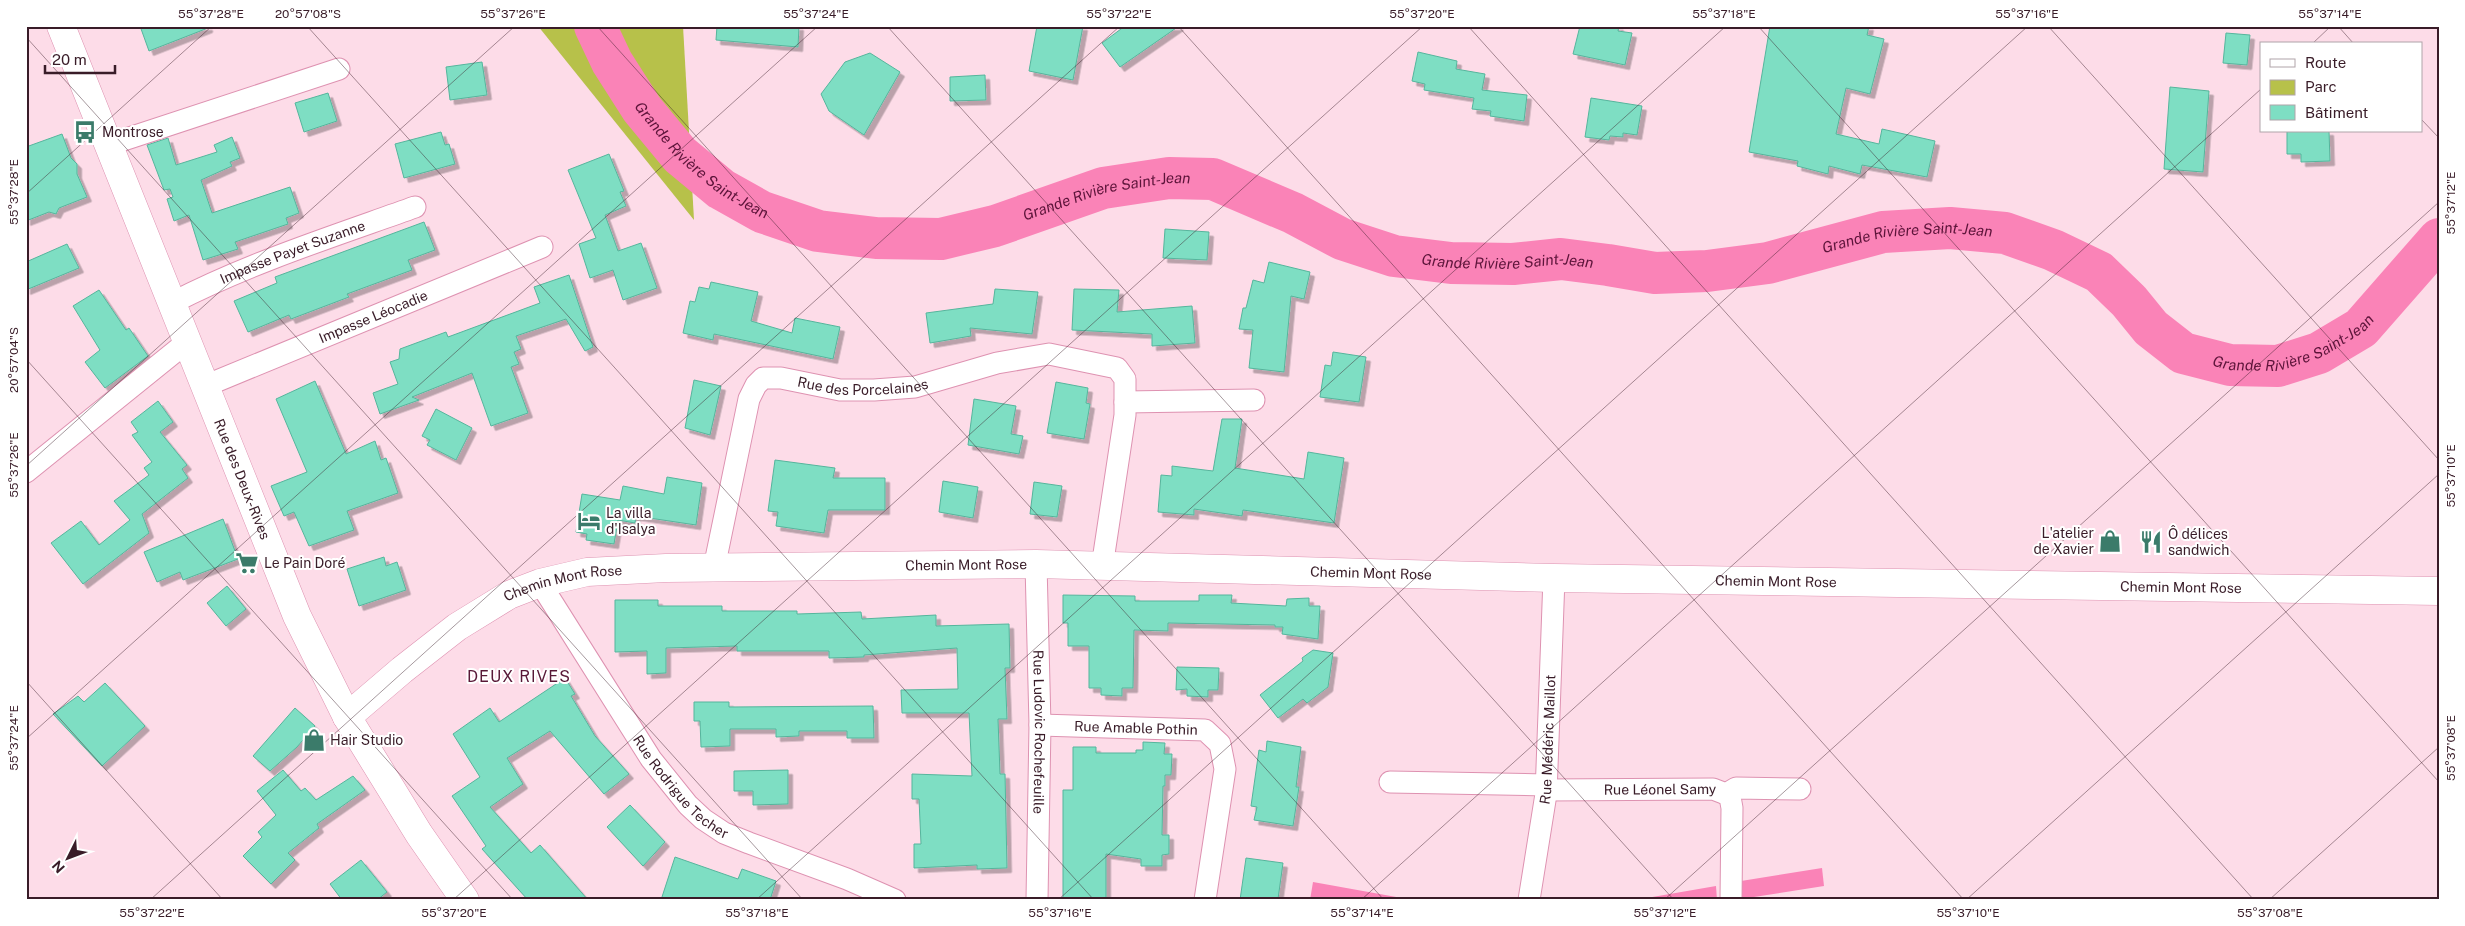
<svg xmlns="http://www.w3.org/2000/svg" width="2465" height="926" font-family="'Public Sans',sans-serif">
  <defs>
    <filter id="shadow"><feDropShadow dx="4.5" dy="4.5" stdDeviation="0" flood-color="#0004"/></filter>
  </defs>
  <rect width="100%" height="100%" fill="#fddce8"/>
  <!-- green -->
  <path fill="#b7c14a" d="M538,26H683L694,220Z"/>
  <!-- water -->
  <g fill="#fa83b7">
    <path d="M1822,868L1824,886L1741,899V881Z"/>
    <path d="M1313,882L1413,900H1310Z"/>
    <path d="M1716,886L1717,900H1635Z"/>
  </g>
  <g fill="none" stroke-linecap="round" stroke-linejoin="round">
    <!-- river -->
    <path stroke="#fa83b7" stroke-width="42" id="s1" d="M595,26L612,62L642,109L680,155L721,189L762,212L818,231L876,238L941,239L995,226L1103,188L1169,178L1213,179L1293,213L1342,239L1394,256L1451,263L1513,264L1561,259L1608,265L1655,273L1707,271L1768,263L1883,232L1950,228L2005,233L2053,250L2099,272L2129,301L2151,328L2183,353L2230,365L2278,366L2319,353L2361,328L2439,239"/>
  </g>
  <!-- building -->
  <g fill="#7edec3" stroke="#55b59c" filter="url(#shadow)">
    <path d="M140,26H208V28L149,51Z"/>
    <path d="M717,26H799L798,47L716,40Z"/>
    <path d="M1037,26H1083L1073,80L1029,71Z"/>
    <path d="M1125,26H1179L1120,67L1102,43Z"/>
    <path d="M1580,26H1619L1618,31L1632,33L1625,65L1573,54Z"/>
    <path d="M1770,26H1869L1867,35L1884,39L1870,94L1846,88L1836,134L1879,144L1882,129L1935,141L1927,177L1862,165L1860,174L1829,166L1828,174L1797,166L1798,161L1749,152Z"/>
    <path d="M2226,33L2250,35L2247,65L2223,63Z"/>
    <path d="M1418,52L1457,61L1456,69L1485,74L1482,90L1527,95L1524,121L1490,116L1491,111L1472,109L1474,98L1424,90L1425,84L1412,81Z"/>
    <path d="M870,53L900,72L864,135L829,111L821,94L845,62Z"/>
    <path d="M482,62L487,95L450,100L446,67Z"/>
    <path d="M985,75L986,100L950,101V77Z"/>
    <path d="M2170,87L2209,91L2203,172L2164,169Z"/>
    <path d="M328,93L337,121L304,132L295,103Z"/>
    <path d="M1591,98L1642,106L1637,135L1623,133V137L1610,136L1609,140L1585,137Z"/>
    <path d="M2287,131H2329L2330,161L2301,162V154H2287Z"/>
    <path d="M441,132L445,145L449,144L455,164L404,178L395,144Z"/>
    <path d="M62,134L71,158L77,164V174L87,197L59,208L56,214L49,212L26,221V147Z"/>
    <path d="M232,137L240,158L230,162L232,166L201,180L212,213L290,187L299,213L286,218L288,224L235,242L238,249L203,260L189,215L174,221L167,199L173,197L170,189L164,190L147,145L168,138L176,165L217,152L214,145Z"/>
    <path d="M609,154L624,191L620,192L626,206L605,215L618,251L641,243L657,288L623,300L613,270L590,278L579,244L596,238L568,170Z"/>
    <path d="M424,222L435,250L408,260L412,270L347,294L349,297L291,319L289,315L248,332L234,301L277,283L275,277Z"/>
    <path d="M1165,229L1209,232L1207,260L1163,258Z"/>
    <path d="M67,244L79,268L26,290V262Z"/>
    <path d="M1269,262L1310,272L1304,299L1291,296L1284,372L1249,368L1253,330L1239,329L1243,308H1246L1253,280L1264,283Z"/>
    <path d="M569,275L593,347L585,351L566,319L516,336L521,349L514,352L519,364L511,367L528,413L491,426L472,373L412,397L419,400L380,414L373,393L398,384L390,362L399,359L400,349L446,332L448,337L540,303L534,287Z"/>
    <path d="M711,282L758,292L751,321L792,333L795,318L840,327L833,359L714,334L713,340L683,333L690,301L695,302L699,287L709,289Z"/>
    <path d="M995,289L1038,292L1032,334L970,328L971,336L930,343L926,313L993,304Z"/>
    <path d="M1074,289L1119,290L1117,312L1192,306L1195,343L1152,346V334L1072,330Z"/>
    <path d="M99,290L126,330L129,328L148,356L105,388L85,362L100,350L73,306Z"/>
    <path d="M1333,352L1366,357L1359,402L1320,397L1325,365L1331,366Z"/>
    <path d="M694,380L721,386L710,435L685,428Z"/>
    <path d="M315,381L346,454L375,441L381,460L386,458L398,493L347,511L354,530L309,546L294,512L284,516L271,486L307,472L276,399Z"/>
    <path d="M1056,382L1088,388L1086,403L1090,404L1084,439L1047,433Z"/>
    <path d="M974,399L1016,406L1011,434L1023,436L1019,454L968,445Z"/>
    <path d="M158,401L173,422L160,432L187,465L182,469L188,478L142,514L149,533L83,584L51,543L81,521L99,545L130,520L114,501L149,475L144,468L152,462L132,435L138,432L131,422Z"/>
    <path d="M436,409L472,428L456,460L427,445L430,440L422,436Z"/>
    <path d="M1222,419H1242L1235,468L1304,479L1308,452L1344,458L1334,523L1243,510L1242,516L1194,509V515L1158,512L1161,475L1172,476V466L1213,471Z"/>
    <path d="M775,460L835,468L833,478H885V510H828L824,533L776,526L778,512L768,511Z"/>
    <path d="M667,477L702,483L696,525L636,516L635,523L618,520L614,544L586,540L587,534L576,532L582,494L620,500L623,486L664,494Z"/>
    <path d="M943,481L978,487L973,518L939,512Z"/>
    <path d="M1034,482L1062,486L1057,517L1030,514Z"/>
    <path d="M223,519L238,559L183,580L180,572L157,582L144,552Z"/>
    <path d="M384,557L386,566L397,562L406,590L359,606L347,569Z"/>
    <path d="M227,586L246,609L226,626L207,603Z"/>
    <path d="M1063,595L1135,596V601H1199V595H1232L1231,603L1286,606L1287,599L1309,598V606H1320L1318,639L1282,634L1283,627H1275V625L1168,623V631L1134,630L1133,688H1122V696L1101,695V688H1089V646H1068V623H1063Z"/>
    <path d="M615,600H658V606H722V611H797V614L861,612L862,619L936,615V626L1009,624L1010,668H1005L1007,719H998L1000,774H1005L1007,868L977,869V865L914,868V844H921L919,799H912V774L972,776L969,713H902L901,690L958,689L957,648L864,655V657L829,658V651H737V646L666,648V673L647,674V651L615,652Z"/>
    <path d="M1313,650L1333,653L1328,687L1307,703L1303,699L1278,718L1260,695L1303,661L1302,658Z"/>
    <path d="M1177,667L1219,668L1218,690H1208V697L1187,696V689L1176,690Z"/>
    <path d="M565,678L575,694L571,696L595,736L629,774L604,794L550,731L507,758L523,784L490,807L531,853L540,845L588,900H528L482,849L486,846L452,796L480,777L453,734L490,708L499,722Z"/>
    <path d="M105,683L145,726L102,766L53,714L78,696L84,702Z"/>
    <path d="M694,702H729V707L873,706L874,738H847V731H799V736L776,737V729H730V746L701,747L700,721H694Z"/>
    <path d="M295,708L315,726L297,747L270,771L253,756Z"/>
    <path d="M1267,741L1301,747L1296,787H1299L1293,826L1254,820L1257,807L1251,806L1259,750L1266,752Z"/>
    <path d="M1143,742L1165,743L1164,754H1172L1171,775H1165V786H1163L1162,835H1169V854L1162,855V866H1141V859L1106,854V900H1063V790H1073V747H1096V753H1136V750H1143Z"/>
    <path d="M283,770L301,791L305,788L316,800L353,776L365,790L317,824L319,828L288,853L295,860L271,884L243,856L262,837L258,832L276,815L257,791Z"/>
    <path d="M788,770V804L753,805V791H734V771Z"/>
    <path d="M630,805L665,842L643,866L607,827Z"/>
    <path d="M675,857L738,879L742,869L776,881L770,900H661Z"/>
    <path d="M1246,858L1283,863L1278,899L1240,900Z"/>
    <path d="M361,860L387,892L377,900H342L330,884Z"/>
  </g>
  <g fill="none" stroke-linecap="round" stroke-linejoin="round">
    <defs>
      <g id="street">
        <path d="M108,145L339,69"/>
        <path id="s2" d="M172,303C249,263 334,236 415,207"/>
        <path id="s3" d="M205,386L542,247"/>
        <path d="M1125,402L1254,400"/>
        <path d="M26,472L187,342"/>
        <path id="s4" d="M1036,564L1040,725L1037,900"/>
        <path id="s5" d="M714,568L749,399L756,385L763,378H781L840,390H874L915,387L997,363L1049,354L1117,368L1125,379V415L1102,567"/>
        <path id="s6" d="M540,583L651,759L688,805L703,819L724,833L749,843L847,879L895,900"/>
        <path id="s7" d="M1040,725L1205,730L1220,744L1225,769L1205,900"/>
        <path d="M1390,782L1546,785"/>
        <path id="s8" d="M1546,790L1713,789L1726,794L1736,788L1800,789"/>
        <path d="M1726,794L1730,797L1732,808L1731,900"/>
        <path id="s9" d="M1529,900L1546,794L1554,578"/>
      </g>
      <g id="secondary">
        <path id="s10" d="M61,26L297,616L347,717L419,834L465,900"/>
        <path id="s11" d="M347,717L402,670L457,627L509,595L540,583L587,572L666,568L1036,564L1554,578L2439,591"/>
      </g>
    </defs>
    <!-- street casing -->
    <use href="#street" stroke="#de92b1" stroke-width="23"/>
    <!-- secondary casing -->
    <use href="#secondary" stroke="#de92b1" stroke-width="29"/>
    <!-- street -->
    <use href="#street" stroke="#fff" stroke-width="21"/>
    <!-- secondary -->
    <use href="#secondary" stroke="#fff" stroke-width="28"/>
  </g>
  <!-- ticks -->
  <path fill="none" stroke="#391c28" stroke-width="1" stroke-opacity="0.45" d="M307,26L1094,900M597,26L1384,900M887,26L1674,900M1178,26L1964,900M1468,26L2254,900M1758,26L2439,782M2048,26L2439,460M2338,26L2354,44M26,37L803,900M2312,44L2331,26M2421,119L2439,138M26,194L212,26M26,359L513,900M26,466L515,26M26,681L223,900M26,739L818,26M150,900L1120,26M453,900L1423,26M756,900L1726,26M1058,900L2028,26M1361,900L2261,89M1664,900L2439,202M1966,900L2439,474M2269,900L2439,747"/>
  <!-- icons -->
  <defs>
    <symbol id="bus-bare" viewBox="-9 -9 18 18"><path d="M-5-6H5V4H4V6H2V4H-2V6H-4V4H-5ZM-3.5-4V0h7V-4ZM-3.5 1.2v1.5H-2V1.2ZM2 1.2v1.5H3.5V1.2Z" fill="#3b7b6a" stroke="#fff" stroke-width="2.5" paint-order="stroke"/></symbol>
    <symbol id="hotel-bare" viewBox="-9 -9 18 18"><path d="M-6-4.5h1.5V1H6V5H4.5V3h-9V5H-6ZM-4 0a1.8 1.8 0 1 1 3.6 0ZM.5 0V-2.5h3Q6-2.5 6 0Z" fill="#3b7b6a" stroke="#fff" stroke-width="2.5" paint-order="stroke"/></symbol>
    <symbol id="shop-bare" viewBox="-9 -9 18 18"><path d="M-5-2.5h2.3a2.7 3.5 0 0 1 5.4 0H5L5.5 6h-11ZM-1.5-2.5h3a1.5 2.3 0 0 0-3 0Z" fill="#3b7b6a" stroke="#fff" stroke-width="2.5" paint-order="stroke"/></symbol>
    <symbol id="restaurant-bare" viewBox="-9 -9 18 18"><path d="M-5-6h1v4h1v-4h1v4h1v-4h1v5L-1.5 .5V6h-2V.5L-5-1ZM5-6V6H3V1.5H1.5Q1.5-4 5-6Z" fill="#3b7b6a" stroke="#fff" stroke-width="2.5" paint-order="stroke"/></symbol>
    <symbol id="supermarket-bare" viewBox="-9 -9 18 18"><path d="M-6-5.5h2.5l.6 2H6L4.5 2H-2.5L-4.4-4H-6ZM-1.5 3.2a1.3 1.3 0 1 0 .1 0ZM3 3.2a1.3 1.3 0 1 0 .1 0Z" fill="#3b7b6a" stroke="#fff" stroke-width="2.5" paint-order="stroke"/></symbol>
  </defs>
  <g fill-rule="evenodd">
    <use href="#bus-bare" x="69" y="116" width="32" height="32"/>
    <use href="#hotel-bare" x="573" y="505" width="32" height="32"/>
    <use href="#shop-bare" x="2094" y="525" width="32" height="32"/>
    <use href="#restaurant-bare" x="2135" y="526" width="32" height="32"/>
    <use href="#supermarket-bare" x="231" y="547" width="32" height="32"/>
    <use href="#shop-bare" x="298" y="724" width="32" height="32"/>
  </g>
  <g text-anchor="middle" stroke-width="4" stroke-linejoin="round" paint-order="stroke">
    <!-- poi labels -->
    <g font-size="14" fill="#391c28" stroke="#fff" text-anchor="start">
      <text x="102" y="137">Montrose</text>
      <text x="606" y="518">La villa<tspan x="606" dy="16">d'Isalya</tspan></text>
      <text x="2094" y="538" text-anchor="end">L'atelier<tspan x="2094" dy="16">de Xavier</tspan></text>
      <text x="2168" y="539">Ô délices<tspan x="2168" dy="16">sandwich</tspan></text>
      <text x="264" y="568">Le Pain Doré</text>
      <text x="330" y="745">Hair Studio</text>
    </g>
    <!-- street labels -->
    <g font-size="14" fill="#391c28" stroke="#fff">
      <text dy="5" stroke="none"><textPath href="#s2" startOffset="131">Impasse Payet Suzanne</textPath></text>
      <text dy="5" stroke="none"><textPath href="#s3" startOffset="182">Impasse Léocadie</textPath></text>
      <text dy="5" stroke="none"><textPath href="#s5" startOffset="299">Rue des Porcelaines</textPath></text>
      <text dy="5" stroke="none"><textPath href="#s10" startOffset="488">Rue des Deux-Rives</textPath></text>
      <text dy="5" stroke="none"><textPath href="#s11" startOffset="664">Chemin Mont Rose</textPath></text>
      <text dy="5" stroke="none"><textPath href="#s11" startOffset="1069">Chemin Mont Rose</textPath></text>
      <text dy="5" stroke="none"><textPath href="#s11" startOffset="1474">Chemin Mont Rose</textPath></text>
      <text dy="5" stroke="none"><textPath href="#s11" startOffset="259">Chemin Mont Rose</textPath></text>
      <text dy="5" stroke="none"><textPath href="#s11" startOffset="1879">Chemin Mont Rose</textPath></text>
      <text dy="5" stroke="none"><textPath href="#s7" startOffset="96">Rue Amable Pothin</textPath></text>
      <text dy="5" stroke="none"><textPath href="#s4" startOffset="168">Rue Ludovic Rochefeuille</textPath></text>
      <text dy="5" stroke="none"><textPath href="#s9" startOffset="162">Rue Médéric Maillot</textPath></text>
      <text dy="5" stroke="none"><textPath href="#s6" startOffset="249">Rue Rodrigue Techer</textPath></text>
      <text dy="5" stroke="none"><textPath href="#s8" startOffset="114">Rue Léonel Samy</textPath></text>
    </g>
    <!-- water labels -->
    <g font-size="15" font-style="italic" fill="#5d143a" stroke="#fff">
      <text dy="5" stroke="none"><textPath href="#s1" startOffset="175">Grande Rivière Saint-Jean</textPath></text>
      <text dy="5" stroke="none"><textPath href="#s1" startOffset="610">Grande Rivière Saint-Jean</textPath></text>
      <text dy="5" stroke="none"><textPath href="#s1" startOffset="1435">Grande Rivière Saint-Jean</textPath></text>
      <text dy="5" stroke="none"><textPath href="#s1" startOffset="1030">Grande Rivière Saint-Jean</textPath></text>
      <text dy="5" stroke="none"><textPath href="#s1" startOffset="1870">Grande Rivière Saint-Jean</textPath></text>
    </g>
    <!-- quarter labels -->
    <g font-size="16" letter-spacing="1" fill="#581837" stroke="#fff">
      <text x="519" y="682">DEUX RIVES</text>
    </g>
  </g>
  <!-- border -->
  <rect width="2465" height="926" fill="none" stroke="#ffffff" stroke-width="55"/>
  <!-- legend -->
  <rect x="2260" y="42" width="162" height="90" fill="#ffffff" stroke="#b0a4a9"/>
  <rect x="2270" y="59" width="25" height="8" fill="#ffffff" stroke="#b0a4a9"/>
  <text x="2305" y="68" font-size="15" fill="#391c28">Route</text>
  <rect x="2270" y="80" width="25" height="15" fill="#b7c14a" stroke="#b0a4a9"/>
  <text x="2305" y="92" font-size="15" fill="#391c28">Parc</text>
  <rect x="2270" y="105" width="25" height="15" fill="#7edec3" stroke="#b0a4a9"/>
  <text x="2305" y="118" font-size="15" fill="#391c28">Bâtiment</text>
  <!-- north arrow -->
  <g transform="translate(68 858) rotate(228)" stroke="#ffffff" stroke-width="4" paint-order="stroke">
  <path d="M0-4L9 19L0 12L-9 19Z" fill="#391c28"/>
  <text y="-8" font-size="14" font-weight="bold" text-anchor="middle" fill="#391c28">N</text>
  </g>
  <!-- scale -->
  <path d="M45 65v8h70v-8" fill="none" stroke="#391c28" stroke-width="2.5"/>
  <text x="52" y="65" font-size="15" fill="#391c28" stroke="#ffffff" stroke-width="4" paint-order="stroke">20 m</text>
  <rect x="28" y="28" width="2410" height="870" fill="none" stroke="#391c28" stroke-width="2"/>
  <g font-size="12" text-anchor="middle" fill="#391c28">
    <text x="211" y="18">55°37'28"E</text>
    <text x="308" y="18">20°57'08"S</text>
    <text x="513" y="18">55°37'26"E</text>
    <text x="816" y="18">55°37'24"E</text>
    <text x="1119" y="18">55°37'22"E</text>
    <text x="1422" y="18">55°37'20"E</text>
    <text x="1724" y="18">55°37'18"E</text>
    <text x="2027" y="18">55°37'16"E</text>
    <text x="2330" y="18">55°37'14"E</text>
    <text transform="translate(14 192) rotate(-90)" y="4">55°37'28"E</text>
    <text transform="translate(2451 203) rotate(-90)" y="4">55°37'12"E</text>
    <text transform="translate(14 360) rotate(-90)" y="4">20°57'04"S</text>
    <text transform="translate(14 465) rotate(-90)" y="4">55°37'26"E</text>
    <text transform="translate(2451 476) rotate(-90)" y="4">55°37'10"E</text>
    <text transform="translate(14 738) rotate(-90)" y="4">55°37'24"E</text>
    <text transform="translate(2451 748) rotate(-90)" y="4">55°37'08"E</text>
    <text x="152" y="917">55°37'22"E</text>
    <text x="454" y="917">55°37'20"E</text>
    <text x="757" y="917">55°37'18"E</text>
    <text x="1060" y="917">55°37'16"E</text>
    <text x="1362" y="917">55°37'14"E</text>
    <text x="1665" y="917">55°37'12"E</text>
    <text x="1968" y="917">55°37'10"E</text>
    <text x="2270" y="917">55°37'08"E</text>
  </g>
</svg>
